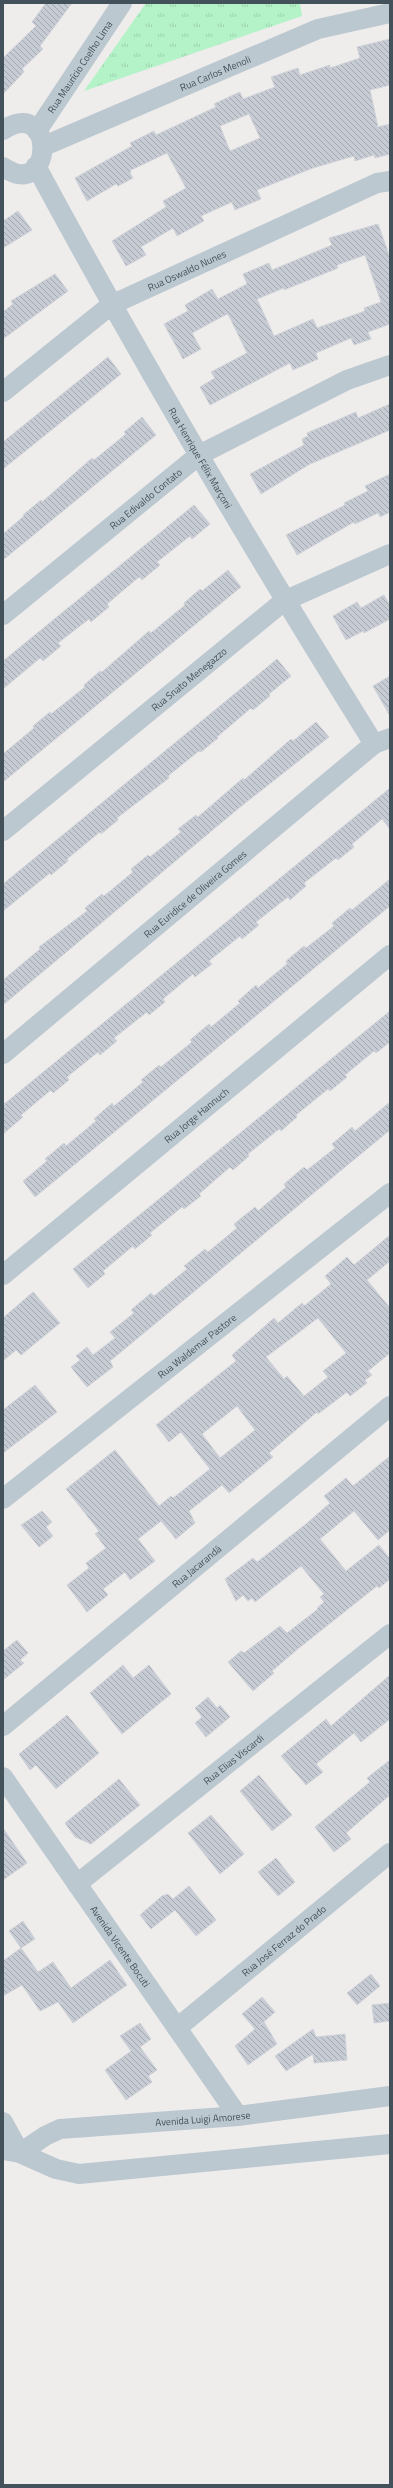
<svg xmlns="http://www.w3.org/2000/svg" width="393" height="2488" font-family="'Titillium Web',sans-serif">
  <defs>
    <pattern id="grass-tufts" width="24" height="20" patternUnits="userSpaceOnUse"><rect width="24" height="20" fill="#b4f3c8"/><path d="M3 7l-1-3M5 7V3M7 7l1-3M15 17l-1-3M17 17v-4M19 17l1-3" fill="none" stroke="#9cd2ae"/></pattern>
    <pattern id="building-back-hatch" width="6" height="6" patternUnits="userSpaceOnUse"><rect width="6" height="6" fill="#c7cbd3"/><path d="M-1 5l2 2M0 0l6 6M5-1l2 2" fill="none" stroke="#a3a7ae"/></pattern>
  </defs>
  <rect width="100%" height="100%" fill="#efecec"/>
  <!-- grass -->
  <path fill="url(#grass-tufts)" d="M146,3H300L302,16L84,91Z"/>
  <!-- building -->
  <g fill="url(#building-back-hatch)" stroke="#cfd3d9" fill-rule="evenodd">
    <path d="M46,3H72L40,46L43,49L22,69L24,72L3,94V58L36,26L32,22Z"/>
    <path d="M390,39V85L370,90L378,127L390,124V154L375,158L374,155L355,161L354,156L313,168L257,190L261,199L235,210L232,202L201,216L204,221L177,236L173,228L141,247L146,255L126,266L112,241L166,207L163,201L186,188L167,153L131,170L130,173L133,178L118,186L116,184L87,201L75,178L132,146L130,143L154,131L156,135L216,107L214,104L240,92L243,99L275,87L271,77L298,68L300,75L330,65V68L360,58L357,47ZM249,114L260,138L230,151L220,126Z"/>
    <path d="M18,211L32,230L3,248V221Z"/>
    <path d="M378,224L390,257V324L368,332L371,339L354,345L351,338L316,353L318,359L293,370L290,363L210,405L200,387L215,378L211,372L247,353L229,316L227,314L192,333L201,349L183,359L164,324L188,311L185,305L212,289L218,299L247,284L243,274L269,263L272,270L332,245L329,238ZM365,255L381,302L364,308L365,311L317,328L313,319L274,336L257,299L284,288V290L338,268L337,265Z"/>
    <path d="M55,274L68,291L3,339V312L13,304L11,301Z"/>
    <path d="M108,357L121,374L3,469V442Z"/>
    <path d="M390,404V430L310,464L261,494L250,474L304,445L302,439L308,436L307,433L356,412L358,418Z"/>
    <path d="M142,417L156,435L3,560V534L24,516L23,515L41,500L42,502L92,458L94,460L126,434L124,432Z"/>
    <path d="M390,474V512L380,517L378,513L355,524L354,522L297,555L286,535L345,505L344,503L368,491L365,486Z"/>
    <path d="M194,505L210,524L192,539L190,536L157,562L160,565L142,580L139,577L107,604L109,607L91,622L89,619L58,643L61,646L43,661L40,658L3,689V661Z"/>
    <path d="M228,570L241,587L3,782V754L34,728L33,726L50,712L51,714L85,687L84,685L100,671L102,672L149,631L151,633L185,605L184,603L200,589L202,591Z"/>
    <path d="M384,595L390,606V619L364,633L363,631L346,640L333,616L357,602L361,608Z"/>
    <path d="M277,659L291,676L269,694L270,696L253,710L251,708L217,737L218,738L201,752L199,751L168,776L169,778L117,818L118,820L101,834L100,832L67,859L68,861L51,875L50,873L3,911V884Z"/>
    <path d="M390,676V716L373,686Z"/>
    <path d="M316,722L329,737L239,808L3,1005V980L40,949L39,947L87,911L85,908L102,894L104,896L133,872L131,869L148,855L150,857L181,832L178,829L196,815L198,817L243,778L244,780L291,739L293,741Z"/>
    <path d="M390,788V829L382,819L352,844L354,847L338,860L336,858L304,883L306,886L290,900L288,897L256,922L259,925L242,939L240,936L209,961L212,964L195,977L193,974L163,999L165,1002L149,1015L147,1012L114,1038L117,1041L100,1055L98,1052L67,1077L69,1080L53,1093L51,1090L21,1115L23,1117L3,1134V1105Z"/>
    <path d="M390,879V906L35,1197L23,1181L47,1161L45,1159L64,1143L66,1146L96,1121L94,1119L112,1103L114,1106L143,1082L141,1080L159,1065L161,1067L192,1042L190,1040L209,1024L211,1027L240,1003L238,1001L256,985L258,988L287,964L286,961L304,946L306,948L334,926L332,923L350,908L352,910Z"/>
    <path d="M390,1011V1042L376,1053L374,1051L345,1075L347,1077L330,1091L328,1089L296,1115L297,1117L281,1131L279,1129L248,1154L249,1156L233,1170L230,1167L199,1194L201,1196L184,1209L182,1207L150,1233L152,1235L135,1249L133,1246L103,1271L105,1274L88,1288L73,1269Z"/>
    <path d="M390,1102V1130L110,1361L113,1367L87,1387L71,1367L80,1360L76,1356L87,1347L93,1355L115,1338L110,1332L134,1313L131,1310L151,1293L154,1296L187,1269L184,1266L205,1249L208,1252L237,1228L234,1224L255,1207L258,1211L286,1187L284,1184L304,1167L307,1170L335,1148L332,1144L352,1127L355,1131Z"/>
    <path d="M390,1235V1261L367,1280L390,1308V1353L368,1371L372,1375L365,1380L367,1383L350,1396L347,1392L318,1414L317,1412L269,1453L273,1457L229,1493L222,1485L189,1511L195,1523L176,1539L161,1521L138,1539L155,1561L130,1580L125,1572L103,1589L108,1595L87,1612L67,1585L89,1568L86,1563L106,1548L95,1534L99,1531L66,1489L115,1450L159,1506L171,1496L173,1498L210,1469L181,1432L169,1442L156,1425L236,1361L232,1355L274,1318L278,1323L302,1303L304,1306L331,1284L325,1276L347,1257L354,1265ZM318,1318L346,1353L323,1371L328,1377L304,1396L287,1376L284,1379L266,1357ZM237,1406L255,1430L220,1458L202,1434Z"/>
    <path d="M33,1292L60,1323L21,1355L16,1350L3,1361V1318Z"/>
    <path d="M35,1385L57,1412L3,1453V1410Z"/>
    <path d="M390,1456V1530L378,1540L354,1511L320,1539L346,1571L379,1545L390,1559V1579L379,1588L377,1586L299,1648L272,1671L274,1673L253,1691L228,1662L241,1651L244,1653L280,1626L287,1633L318,1609L317,1608L324,1602L320,1597L324,1594L301,1566L255,1602L252,1598L248,1601L243,1595L236,1601L225,1579L253,1558L257,1562L306,1524L330,1503L324,1496L346,1478L353,1486Z"/>
    <path d="M42,1511L52,1522L46,1527L53,1536L39,1547L21,1525Z"/>
    <path d="M17,1640L28,1653L20,1660L24,1663L3,1680V1651Z"/>
    <path d="M123,1665L133,1678L149,1665L171,1694L122,1734L90,1693Z"/>
    <path d="M390,1675V1719L361,1742L354,1733L316,1764L323,1772L306,1785L281,1756L326,1719L331,1726Z"/>
    <path d="M208,1697L217,1708L220,1705L230,1717L206,1737L195,1723L202,1717L195,1708Z"/>
    <path d="M67,1715L99,1753L56,1789L36,1765L30,1770L19,1754Z"/>
    <path d="M390,1760V1795L346,1833L351,1839L334,1852L315,1827L370,1782L367,1778Z"/>
    <path d="M259,1775L292,1815L272,1831L240,1791Z"/>
    <path d="M119,1779L140,1805L91,1844L75,1837L65,1823Z"/>
    <path d="M211,1815L244,1854L220,1874L188,1833Z"/>
    <path d="M3,1828L27,1863L3,1880Z"/>
    <path d="M276,1858L295,1882L278,1896L258,1872Z"/>
    <path d="M189,1886L216,1920L196,1936L175,1910L151,1929L140,1915L162,1896L168,1894L173,1899Z"/>
    <path d="M23,1921L35,1939L21,1948L9,1931Z"/>
    <path d="M21,1948L38,1972L53,1962L71,1988L110,1960L127,1985L73,2023L58,2002L40,2011L22,1985L3,1996V1961Z"/>
    <path d="M371,1974L380,1986L357,2005L347,1993Z"/>
    <path d="M262,1997L275,2012L259,2026L264,2022L277,2044L248,2065L235,2046L255,2029L242,2014Z"/>
    <path d="M390,2003V2021L374,2023L372,2005Z"/>
    <path d="M140,2023L151,2039L140,2047L157,2070L148,2076L152,2082L126,2100L105,2070L131,2051L120,2036Z"/>
    <path d="M313,2029L316,2037L345,2034L347,2060L314,2063L313,2054L286,2071L275,2056Z"/>
  </g>
  <g fill="none" stroke-linecap="round" stroke-linejoin="round">
    <!-- minor -->
    <g stroke="#bbc8d0" stroke-width="20">
      <path d="M3,130C57,96 54,202 3,167"/>
      <path id="s1" d="M37,131L122,3"/>
      <path id="s2" d="M44,146L318,29L390,13"/>
      <path id="s3" d="M36,166C142,363 256,555 374,744"/>
      <path id="s4" d="M3,392L111,305L377,183L390,181"/>
      <path id="s5" d="M3,615L199,455L347,380L390,365"/>
      <path id="s6" d="M3,831L284,601L390,554"/>
      <path id="s7" d="M3,1054L374,744L390,738"/>
      <path id="s8" d="M3,1275L390,955"/>
      <path id="s9" d="M3,1499L390,1193"/>
      <path id="s10" d="M3,1726L390,1406"/>
      <path id="s11" d="M3,1777L238,2116"/>
      <path id="s12" d="M77,1884L390,1634"/>
      <path id="s13" d="M177,2028L390,1853"/>
      <path d="M3,2122L20,2153"/>
      <path d="M3,2150L20,2153L56,2169L79,2174L390,2144"/>
      <path id="s14" d="M20,2153L45,2136L60,2129L238,2116L390,2096"/>
    </g>
  </g>
  <g text-anchor="middle" stroke-width="3" stroke-linejoin="round" paint-order="stroke">
    <!-- street labels -->
    <g font-size="10" fill="#43515b" stroke="#fff">
      <text dy="4" stroke="none"><textPath href="#s1" startOffset="77">Rua Maurício Coelho Lima</textPath></text>
      <text dy="4" stroke="none"><textPath href="#s2" startOffset="186">Rua Carlos Menoli</textPath></text>
      <text dy="4" stroke="none"><textPath href="#s4" startOffset="222">Rua Oswaldo Nunes</textPath></text>
      <text dy="4" stroke="none"><textPath href="#s3" startOffset="335">Rua Henrique Félix Marçoni</textPath></text>
      <text dy="4" stroke="none"><textPath href="#s5" startOffset="184">Rua Edivaldo Contato</textPath></text>
      <text dy="4" stroke="none"><textPath href="#s6" startOffset="240">Rua Snato Menegazzo</textPath></text>
      <text dy="4" stroke="none"><textPath href="#s7" startOffset="250">Rua Euridice de Oliveira Gomes</textPath></text>
      <text dy="4" stroke="none"><textPath href="#s8" startOffset="251">Rua Jorge Hannuch</textPath></text>
      <text dy="4" stroke="none"><textPath href="#s9" startOffset="247">Rua Waldemar Pastore</textPath></text>
      <text dy="4" stroke="none"><textPath href="#s10" startOffset="251">Rua Jacarandá</textPath></text>
      <text dy="4" stroke="none"><textPath href="#s12" startOffset="200">Rua Elias Viscardi</textPath></text>
      <text dy="4" stroke="none"><textPath href="#s13" startOffset="138">Rua José Ferraz do Prado</textPath></text>
      <text dy="4" stroke="none"><textPath href="#s11" startOffset="206">Avenida Vicente Bocuti</textPath></text>
      <text dy="4" stroke="none"><textPath href="#s14" startOffset="190">Avenida Luigi Amorese</textPath></text>
    </g>
  </g>
  <!-- border -->
  <rect width="393" height="2488" fill="none" stroke="#43515b" stroke-width="8"/>
</svg>
